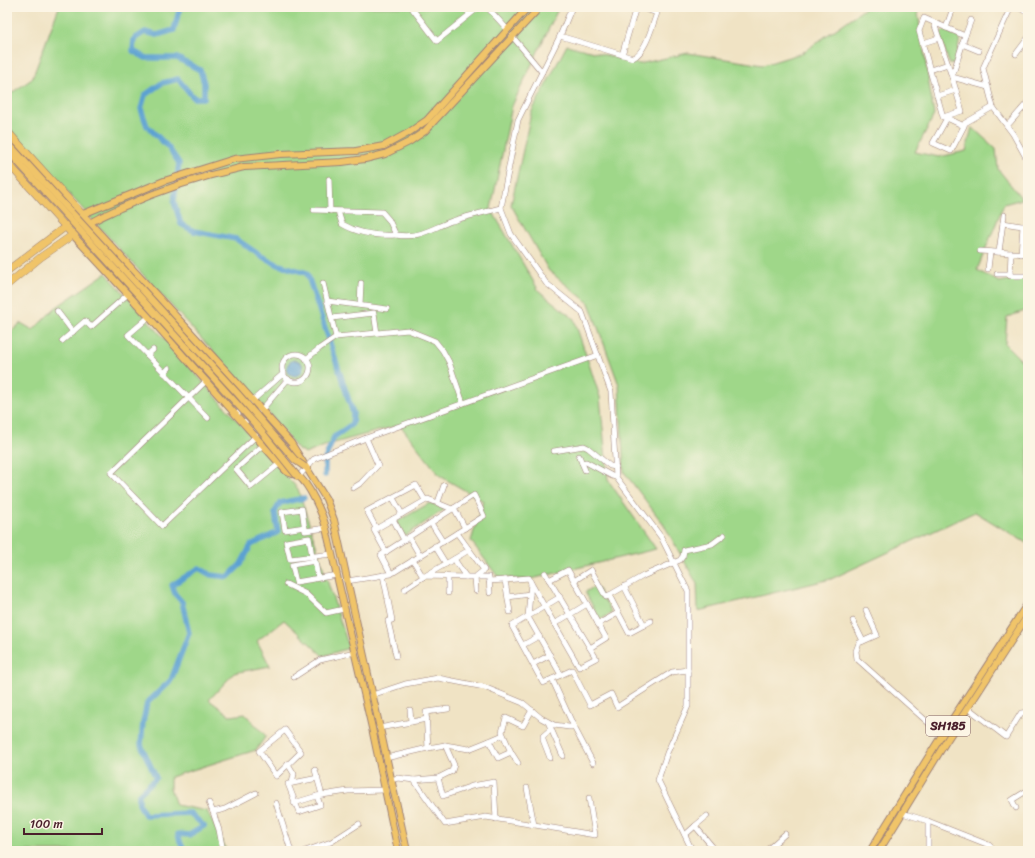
<svg xmlns="http://www.w3.org/2000/svg" width="1035" height="858" font-family="Sriracha,sans-serif">
  <rect width="100%" height="100%" fill="#fcf5e5"/>
  <filter id="ink" filterUnits="userSpaceOnUse"><feTurbulence type="fractalNoise" baseFrequency=".025" numOctaves="2"/><feDisplacementMap in="SourceGraphic" scale="8" xChannelSelector="R" yChannelSelector="G"/><feConvolveMatrix kernelMatrix="1 2 1 2 8 2 1 2 1" color-interpolation-filters="sRGB"/></filter>
  <filter id="wash" filterUnits="userSpaceOnUse"><feTurbulence type="fractalNoise" baseFrequency=".012" numOctaves="4" result="noise"/><feDisplacementMap in="SourceGraphic" scale="16" xChannelSelector="R" yChannelSelector="G"/><feGaussianBlur stdDeviation="0.9" result="paint"/><feColorMatrix in="noise" values="0 0 0 0 0 0 0 0 0 0 0 0 0 0 0 0 0 1.4 0 .05"/><feComposite in="paint" operator="in"/></filter>
  <g filter="url(#wash)">
    <rect width="100%" height="100%" fill="#f0e3c4"/>
    <!-- green -->
    <g fill="#9fd789" stroke="#747b5a">
      <path d="M59,7H559L512,106L491,209L539,291L574,319L600,397L608,480L656,549L527,580L498,577L471,541L483,501L440,476L400,425L327,445L305,454L302,450L299,451L264,407L7,126V96L32,79Z"/>
      <path d="M867,7H917L934,115L915,152L939,157L966,151L972,127L996,149L998,169L1022,199L1004,204L977,270L999,282L1028,277V310L1007,317L1005,344L1028,367V544L975,512L831,579L698,611L697,584L664,525L624,472L619,385L589,303L549,271L511,205L531,113L567,45L639,64L688,53L763,65L802,53Z"/>
      <path d="M944,30L960,38L955,64L949,63L940,35Z"/>
      <path d="M106,273L298,489L349,648L323,656L284,620L257,641L270,666L234,673L209,700L231,716L245,714L266,736L256,750L170,777V788L176,805L207,811L227,851H7V335L21,323L33,330L55,308Z"/>
      <path d="M430,503L445,509L405,536L396,522Z"/>
      <path d="M596,586L612,613L600,620L585,592Z"/>
    </g>
    <!-- water -->
    <circle fill="#5ca1d1" stroke="#53607e" cx="295" cy="368" r="8"/>
    <g fill="none" stroke-linecap="round" stroke-linejoin="round">
      <!-- canal -->
      <g stroke="#5ca1d1" stroke-width="5.5">
        <path d="M180,7L174,30L157,35L145,32L134,39L133,51L146,58H177L200,70L204,83V98H194L178,79L162,83L145,95L141,109L147,126L168,147L179,163L174,202L181,224L194,231L236,239L261,256L279,265L307,273L353,413L352,424L334,437L325,459V475"/>
        <path d="M185,851L181,844L178,834L189,835L204,826L190,813L145,815L139,804V794L156,778L141,745L143,722L147,703L171,680L189,633L182,602L175,594L172,585L199,568L211,575L228,577L241,564L251,545L278,532L275,512L280,503L304,498"/>
      </g>
    </g>
  </g>
  <g filter="url(#ink)">
    <g fill="none" stroke-linecap="round" stroke-linejoin="round">
      <defs>
        <g id="minor">
          <path d="M411,7L437,41L479,7"/>
          <path d="M464,7L470,14"/>
          <path d="M487,7L507,29"/>
          <path d="M572,7L560,36L518,120L501,208L511,234L546,283L582,312L611,392L616,477L661,537L688,591V706L667,753L658,780L690,846L694,851"/>
          <path d="M1011,7L983,68L993,107L1013,134L1028,161"/>
          <path d="M1018,7L1028,13"/>
          <path d="M934,23L952,77L965,36L924,18L919,31L943,117L962,111L952,77"/>
          <path d="M946,28L952,11"/>
          <path d="M512,36L542,72"/>
          <path d="M560,36L633,58C646,52 652,26 657,13L639,7"/>
          <path d="M965,36L971,20"/>
          <path d="M923,43L939,38"/>
          <path d="M962,44L979,51"/>
          <path d="M1016,54L1028,38"/>
          <path d="M622,55L636,7"/>
          <path d="M930,70L948,64"/>
          <path d="M952,77L988,87"/>
          <path d="M937,96L956,90"/>
          <path d="M964,126L947,118L933,143L951,151L964,126L965,123L993,107"/>
          <path d="M1007,126L1028,102"/>
          <path d="M329,179L330,211"/>
          <path d="M314,210L382,212L389,220L396,235C378,236 357,233 342,224L338,211"/>
          <path d="M1003,223L1028,227"/>
          <path d="M396,235C419,239 432,228 452,221C468,216 485,212 501,208"/>
          <path d="M980,251L1028,254"/>
          <path d="M999,252L1004,215"/>
          <path d="M1011,253L1010,276H1028"/>
          <path d="M1021,254L1023,226"/>
          <path d="M988,269L990,252"/>
          <path d="M997,274H1010"/>
          <path d="M323,283L336,337"/>
          <path d="M327,301L387,309"/>
          <path d="M360,305L361,283"/>
          <path d="M57,311L73,332"/>
          <path d="M149,317L128,335L208,418"/>
          <path d="M332,318L374,313L377,333"/>
          <path d="M62,341L85,321L91,327L128,294"/>
          <circle cx="296" cy="368" r="14"/>
          <path d="M147,355L153,350"/>
          <path d="M306,359L320,348L336,337L408,330L435,341L443,351L449,362L463,403"/>
          <path d="M164,373L169,368"/>
          <path d="M206,381L111,473L162,526L256,436"/>
          <path d="M236,415L284,373"/>
          <path d="M243,423L264,407L288,379"/>
          <path d="M263,445L236,469L251,487L279,464"/>
          <path d="M554,451L584,446L588,448L610,466L616,467"/>
          <path d="M579,456L582,463"/>
          <path d="M585,470L582,463L586,462L612,476L616,477"/>
          <path d="M298,477L314,459L366,438L598,355"/>
          <path d="M353,488L361,483L378,465L366,438"/>
          <path d="M393,498L402,514"/>
          <path d="M438,502L444,485"/>
          <path d="M454,508L465,528"/>
          <path d="M393,519L404,540"/>
          <path d="M431,523L443,542"/>
          <path d="M305,527L285,530L282,512L302,509L305,531L326,528"/>
          <path d="M376,528L367,511L416,485L425,500"/>
          <path d="M457,533L484,570L475,577H466"/>
          <path d="M409,537L420,556"/>
          <path d="M435,546L446,564"/>
          <path d="M386,552L374,530L428,499L452,509"/>
          <path d="M312,556L309,538L286,542L290,559L332,554"/>
          <path d="M454,559L469,550"/>
          <path d="M413,560L423,577L425,576L454,559L466,577L425,576"/>
          <path d="M545,573L596,658L579,667L531,583L528,617L561,675"/>
          <path d="M383,575L392,620L388,621L396,656"/>
          <path d="M448,577V593"/>
          <path d="M475,577L476,591"/>
          <path d="M476,577H489L490,593"/>
          <path d="M318,578L315,561L292,565L296,582L337,575"/>
          <path d="M577,579L591,570L606,597L643,576L680,560L683,556L684,550L712,544L724,535"/>
          <path d="M549,580L568,570L606,638L590,648"/>
          <path d="M347,581L391,574L484,516L474,495L381,555L391,574"/>
          <path d="M489,581L505,580"/>
          <path d="M286,584L306,594L326,613L344,609"/>
          <path d="M405,589L423,577"/>
          <path d="M609,595L629,633L644,625L624,586"/>
          <path d="M508,597L530,594"/>
          <path d="M866,610L877,635L859,643L856,651L857,659L942,735"/>
          <path d="M510,612L505,580L529,578L531,583"/>
          <path d="M853,621L863,641"/>
          <path d="M554,624L587,604"/>
          <path d="M598,624L618,613"/>
          <path d="M644,625L651,621"/>
          <path d="M523,645L539,636"/>
          <path d="M533,664L550,655"/>
          <path d="M294,677L320,660L355,652"/>
          <path d="M552,679L543,683L512,626L560,597"/>
          <path d="M372,695L405,684L438,678L484,687L523,703L541,718L554,725L569,727H574L593,763"/>
          <path d="M968,708L1006,737L1021,713L1028,712"/>
          <path d="M410,710L411,722"/>
          <path d="M548,722L563,756"/>
          <path d="M574,727L552,679L572,670L590,705L611,694L617,707L672,672L688,670"/>
          <path d="M379,728L427,719"/>
          <path d="M285,730L301,752L276,776L259,751Z"/>
          <path d="M489,741L503,735"/>
          <path d="M445,745L469,749L489,741L498,758L511,752L502,732L506,718L523,726L532,710"/>
          <path d="M511,752L518,763"/>
          <path d="M386,758L428,748"/>
          <path d="M550,758L543,740V736L551,729"/>
          <path d="M288,764L294,774L292,783"/>
          <path d="M315,770L322,795L348,791L385,790"/>
          <path d="M318,778L288,784L299,812L320,805L317,796L322,795"/>
          <path d="M438,778L452,771L454,765L445,745L428,748L426,712L448,709"/>
          <path d="M391,780L398,778L414,780L445,824L486,817L595,835L589,798"/>
          <path d="M414,780L438,778L443,796L472,786L494,782L496,819"/>
          <path d="M527,788L534,825"/>
          <path d="M209,803L213,812"/>
          <path d="M276,803L291,851"/>
          <path d="M294,803L317,796"/>
          <path d="M1016,808L1012,800L1028,790"/>
          <path d="M902,813L928,821L989,845L995,851"/>
          <path d="M928,821V851"/>
          <path d="M695,826L707,816"/>
          <path d="M685,835L695,826L716,851"/>
          <path d="M223,851L219,830L213,812L225,809L256,793"/>
          <path d="M305,851L331,842L359,824"/>
          <path d="M766,851L785,834"/>
        </g>
        <g id="major">
          <path d="M83,214L164,181L234,159L280,154L356,151L384,146L408,133L427,120L528,7"/>
          <path d="M73,235L149,317L286,471C290,474 294,474 298,476C309,483 323,515 326,528L372,728L398,851"/>
          <path d="M407,851L334,520L326,499L291,443L229,374L90,223C99,217 110,213 120,208C160,190 202,176 244,167L342,162L365,159L385,154L409,142L425,131L540,7"/>
          <path d="M870,851L942,735L1028,603"/>
          <path d="M879,851L947,740L1028,615"/>
        </g>
        <g id="highway">
          <path d="M7,131L90,223L41,257L7,285"/>
          <path d="M7,162L73,235"/>
          <path d="M7,271L69,224"/>
        </g>
      </defs>
      <!-- minor casing -->
      <use href="#minor" stroke="#9d8178" stroke-width="6"/>
      <!-- major casing -->
      <use href="#major" stroke="#9d8178" stroke-width="8"/>
      <!-- highway casing -->
      <use href="#highway" stroke="#9d8178" stroke-width="8"/>
      <!-- minor -->
      <use href="#minor" stroke="#fff" stroke-width="5"/>
      <!-- major -->
      <use href="#major" stroke="#f0c469" stroke-width="6"/>
      <!-- highway -->
      <use href="#highway" stroke="#f0c469" stroke-width="7"/>
      <defs>
        <g id="major-bridge">
          <path d="M7,142L238,394L295,460L305,467"/>
          <path d="M7,150L257,426L298,477"/>
        </g>
      </defs>
      <!-- major-bridge casing -->
      <use href="#major-bridge" stroke="#9d8178" stroke-width="8" stroke-linecap="butt"/>
      <!-- major-bridge -->
      <use href="#major-bridge" stroke="#f0c469" stroke-width="6"/>
    </g>
  </g>
  <g text-anchor="middle" stroke-width="4" stroke-linejoin="round" paint-order="stroke">
    <!-- shield labels -->
    <rect fill="#fcf5e5" stroke="#7f5f63" stroke-width="1" x="926" y="716" width="44" height="20" rx="3"/>
    <g font-size="12" font-weight="bold" fill="#4a1f2b">
      <text x="948" y="730">SH185</text>
    </g>
  </g>
  <!-- margin -->
  <rect width="1035" height="858" fill="none" stroke="#fcf5e5" stroke-width="24"/>
  <!-- scale -->
  <path d="M24 828v6h78v-6" fill="none" stroke="#4a1f2b" stroke-width="2"/>
  <text x="30" y="828" font-size="12" fill="#4a1f2b" stroke="#fcf5e5" stroke-width="3" paint-order="stroke">100 m</text>
</svg>
